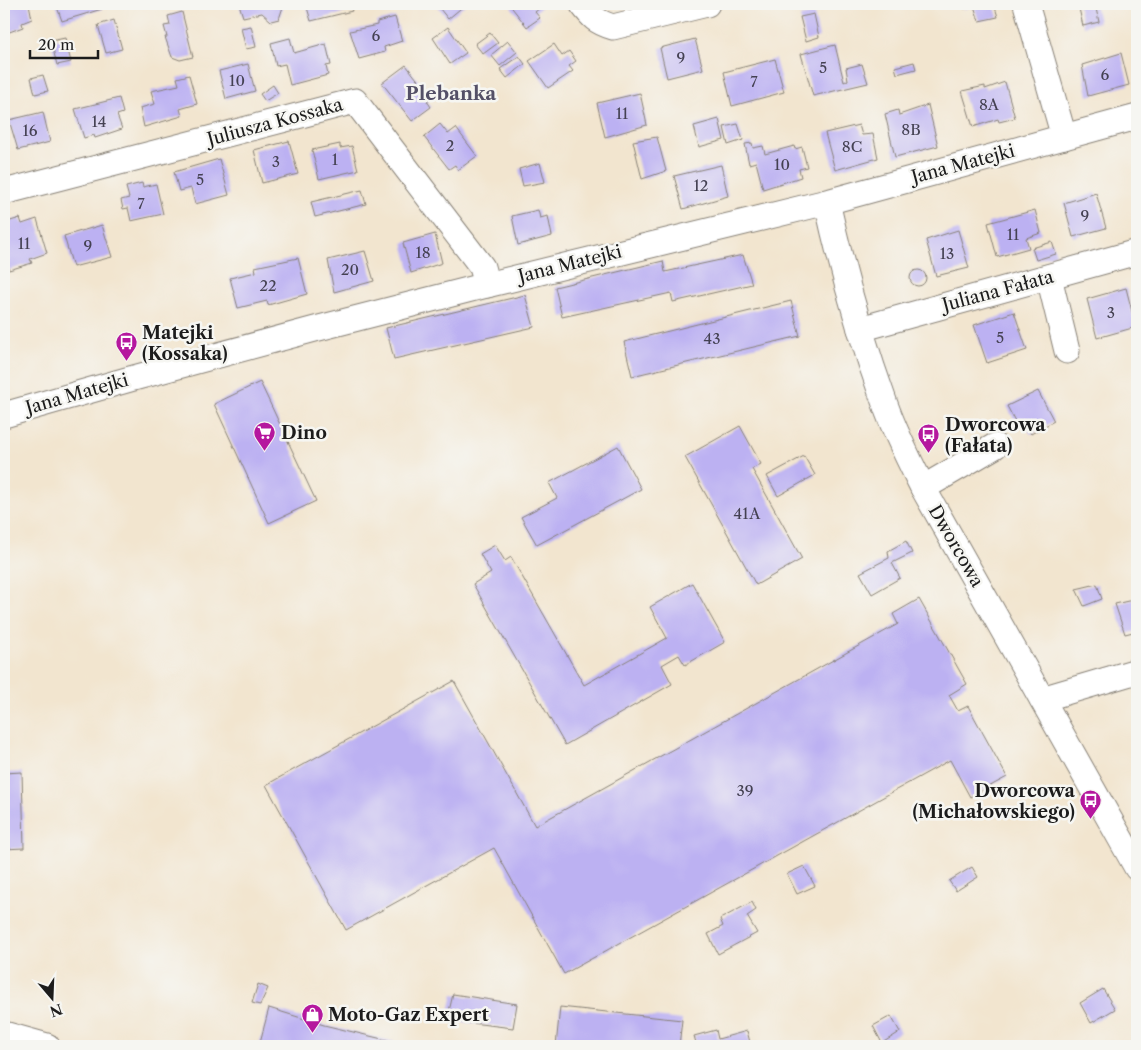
<svg xmlns="http://www.w3.org/2000/svg" width="1141" height="1050" font-family="'Libre Caslon Text',serif">
  <rect width="100%" height="100%" fill="#f6f6f2"/>
  <filter id="ink" filterUnits="userSpaceOnUse"><feTurbulence type="fractalNoise" baseFrequency=".02" numOctaves="2"/><feDisplacementMap in="SourceGraphic" scale="10" xChannelSelector="R" yChannelSelector="G"/><feConvolveMatrix kernelMatrix="1 2 1 2 8 2 1 2 1" color-interpolation-filters="sRGB"/></filter>
  <filter id="wash" filterUnits="userSpaceOnUse"><feTurbulence type="fractalNoise" baseFrequency=".0096" numOctaves="4" result="noise"/><feDisplacementMap in="SourceGraphic" scale="20" xChannelSelector="R" yChannelSelector="G"/><feGaussianBlur stdDeviation="1.12" result="paint"/><feColorMatrix in="noise" values="0 0 0 0 0 0 0 0 0 0 0 0 0 0 0 0 0 1.4 0 .05"/><feComposite in="paint" operator="in"/></filter>
  <g filter="url(#wash)">
    <rect width="100%" height="100%" fill="#f2e5cf"/>
    <g id="blocks">
      <!-- building -->
      <g fill="#bcb1f2">
        <path d="M4,4H17V5L29,4L32,19L22,23L23,27L4,34Z"/>
        <path d="M56,4H100L102,9L62,21Z"/>
        <path d="M239,4H282L283,7L279,19L271,21L262,13L243,17Z"/>
        <path d="M306,4H350L352,11L311,21Z"/>
        <path d="M436,4H466L448,19Z"/>
        <path d="M509,4H545L535,12L540,18L527,27Z"/>
        <path d="M963,4H994L998,17L979,21L974,6L964,9Z"/>
        <path d="M1078,4H1095L1099,22L1083,26Z"/>
        <path d="M182,12L193,57L180,60L172,57L165,37H167L164,26L170,25L168,16Z"/>
        <path d="M814,14L819,37L806,41L800,17Z"/>
        <path d="M395,17L402,41L384,47L385,52L359,59L350,31L377,25V22Z"/>
        <path d="M114,20L122,49L106,53L98,25Z"/>
        <path d="M251,26L256,47L246,49L241,28Z"/>
        <path d="M448,27L466,53L450,64L433,38Z"/>
        <path d="M490,33L498,43L483,54L475,44Z"/>
        <path d="M65,38L71,62L57,65L51,41Z"/>
        <path d="M290,38L294,53L326,44L331,65L326,66L328,75L290,85L285,64L276,66L271,43Z"/>
        <path d="M695,39L703,69L667,78L660,48Z"/>
        <path d="M508,41L517,52L500,66L491,55Z"/>
        <path d="M554,44L562,56L569,51L576,61L569,66L573,71L548,88L529,61Z"/>
        <path d="M835,45L844,82L848,80L846,68L862,64L868,83L813,96L801,54Z"/>
        <path d="M1121,53L1129,85L1088,96L1082,65Z"/>
        <path d="M519,56L525,64L507,78L500,69Z"/>
        <path d="M775,59L784,92L732,106L724,72Z"/>
        <path d="M914,62L916,69L897,74L895,67Z"/>
        <path d="M248,64L255,91L226,99L219,71Z"/>
        <path d="M406,65L431,97L427,101L431,107L412,121L382,83Z"/>
        <path d="M43,75L48,91L35,94L31,78Z"/>
        <path d="M189,75L197,104L180,109L182,116L144,127L140,108L155,104L151,91L179,85L177,78Z"/>
        <path d="M1005,82L1015,118L999,122L998,119L973,127L962,91L985,86V89Z"/>
        <path d="M273,85L278,93L265,101L260,94Z"/>
        <path d="M640,93L647,125L605,137L597,103Z"/>
        <path d="M119,98L123,113L117,115L122,129L95,138L94,135L84,138L75,109Z"/>
        <path d="M928,105L938,146L895,157L885,114L898,110L899,115Z"/>
        <path d="M43,112L50,142L18,150L9,120Z"/>
        <path d="M719,119L724,140L699,147L694,126Z"/>
        <path d="M440,124L448,134L456,128L477,156L458,170L455,165L449,169L424,137Z"/>
        <path d="M738,124L743,140L728,145L724,127Z"/>
        <path d="M859,125L862,135L873,134L878,158L835,170L825,133Z"/>
        <path d="M657,137L666,171L642,179L633,141Z"/>
        <path d="M289,141L298,174L262,183L254,150Z"/>
        <path d="M752,143L753,148L763,146L765,154L794,146L795,149L802,147L807,167L799,169L801,177L763,189L756,162L749,164L745,144Z"/>
        <path d="M340,144V148L352,146L358,170L319,179L312,150Z"/>
        <path d="M219,159L229,195L195,204L191,188L179,191L174,172Z"/>
        <path d="M540,163L545,182L523,186L519,169Z"/>
        <path d="M721,165L728,196L683,209L674,176Z"/>
        <path d="M142,183L143,187L156,184L163,214L131,221L128,208L123,209L121,200L129,198L126,187Z"/>
        <path d="M362,190L366,204L315,217L311,202Z"/>
        <path d="M1096,193L1106,228L1073,237L1064,203Z"/>
        <path d="M538,210L540,218L548,216L552,236L518,245L512,216Z"/>
        <path d="M1035,210L1041,233L1026,238L1029,248L997,257L988,223Z"/>
        <path d="M20,218L22,224L37,219L47,253L30,259L32,263L9,270L4,253V234H5L4,223Z"/>
        <path d="M102,225L112,257L73,267L64,236Z"/>
        <path d="M958,230L969,268L936,276L926,240Z"/>
        <path d="M435,234L442,263L411,273L403,243Z"/>
        <path d="M1052,242L1056,254L1036,260L1032,248Z"/>
        <path d="M365,251L374,281L334,292L328,260Z"/>
        <path d="M743,255L752,284L673,302L671,293L562,317L555,287L663,261L665,272Z"/>
        <path d="M298,258L307,294L268,305L267,301L238,308L230,278L256,272L255,267Z"/>
        <circle cx="918" cy="278" r="8"/>
        <path d="M1126,288L1136,327L1097,338L1087,299Z"/>
        <path d="M525,295L534,327L394,359L386,328Z"/>
        <path d="M791,301L800,336L632,376L624,342Z"/>
        <path d="M1014,312L1027,350L987,363L974,325Z"/>
        <path d="M260,382L316,501L269,523L214,404Z"/>
        <path d="M1038,391L1054,421L1031,434L1022,420L1016,423L1007,406Z"/>
        <path d="M740,426L761,464L752,469L802,559L756,585L685,457Z"/>
        <path d="M618,446L641,489L537,545L521,517L557,498L549,483Z"/>
        <path d="M804,456L815,475L778,496L767,476Z"/>
        <path d="M906,541L912,553L892,563L900,578L872,594L860,573L889,558L888,551Z"/>
        <path d="M495,545L505,561L511,557L584,685L667,638L650,607L692,583L725,642L685,665L679,655L662,665L672,684L565,745L473,584L491,573L480,554Z"/>
        <path d="M1097,584L1102,599L1084,606L1076,589Z"/>
        <path d="M919,599L967,684L949,695L958,711L968,706L1007,777L970,797L950,760L564,974L494,848L346,930L266,785L454,681L535,826L898,624L893,614Z"/>
        <path d="M1137,599V631L1125,634L1115,604Z"/>
        <path d="M22,772L24,848L4,849V773Z"/>
        <path d="M804,866L815,886L797,894L787,874Z"/>
        <path d="M972,867L978,877L956,891L949,881Z"/>
        <path d="M752,902L756,910L747,916L757,933L718,954L708,934L723,926L720,919Z"/>
        <path d="M258,984L268,988L260,1005L252,1003Z"/>
        <path d="M1103,989L1115,1009L1091,1023L1080,1003Z"/>
        <path d="M453,994L517,1004L513,1028L447,1020Z"/>
        <path d="M560,1007L682,1020L679,1046H556Z"/>
        <path d="M269,1008L324,1025L399,1043L398,1046H259Z"/>
        <path d="M891,1016L900,1032L882,1043L873,1026Z"/>
        <path d="M716,1030L718,1039L747,1031L751,1046H697L694,1036Z"/>
      </g>
    </g>
  </g>
  <g filter="url(#ink)">
    <use href="#blocks" fill-opacity="0" stroke="#878076" stroke-width="1"/>
    <g fill="none" stroke-linecap="round" stroke-linejoin="round">
      <defs>
        <g id="minor">
          <path d="M582,4C592,17 596,22 613,27L707,4"/>
          <path d="M1026,4L1064,137"/>
          <path d="M4,192L355,101L482,267L487,285"/>
          <path d="M827,202C842,270 861,338 885,404C895,433 909,460 923,488L1137,868"/>
          <path d="M1049,277L1067,351"/>
          <path d="M860,329L1137,252"/>
          <path d="M4,415L130,379L315,329L487,285L827,202L1137,117"/>
          <path d="M923,488L995,446"/>
          <path d="M1042,699L1137,671"/>
          <path d="M4,1034L47,1046"/>
        </g>
      </defs>
      <!-- minor casing -->
      <use href="#minor" stroke="#878076" stroke-width="27"/>
      <!-- minor -->
      <use href="#minor" stroke="#fff" stroke-width="25"/>
    </g>
  </g>
  <!-- icons -->
  <defs>
    <symbol id="bus-pin" viewBox="-11 -11 22 30"><path d="M0 17L-7.5 6A9.5 9.5 0 1 1 7.5 6Z" fill="#b5179e" stroke="#f6f6f2"/><path d="M-5-6H5V4H4V6H2V4H-2V6H-4V4H-5ZM-3.5-4V0h7V-4ZM-3.5 1.2v1.5H-2V1.2ZM2 1.2v1.5H3.5V1.2Z" fill="#fff"/></symbol>
    <symbol id="supermarket-pin" viewBox="-11 -11 22 30"><path d="M0 17L-7.5 6A9.5 9.5 0 1 1 7.5 6Z" fill="#b5179e" stroke="#f6f6f2"/><path d="M-6-5.5h2.5l.6 2H6L4.5 2H-2.5L-4.4-4H-6ZM-1.5 3.2a1.3 1.3 0 1 0 .1 0ZM3 3.2a1.3 1.3 0 1 0 .1 0Z" fill="#fff"/></symbol>
    <symbol id="shop-pin" viewBox="-11 -11 22 30"><path d="M0 17L-7.5 6A9.5 9.5 0 1 1 7.5 6Z" fill="#b5179e" stroke="#f6f6f2"/><path d="M-5-2.5h2.3a2.7 3.5 0 0 1 5.4 0H5L5.5 6h-11ZM-1.5-2.5h3a1.5 2.3 0 0 0-3 0Z" fill="#fff"/></symbol>
  </defs>
  <g fill-rule="evenodd">
    <use href="#bus-pin" x="114" y="330" width="25" height="34"/>
    <use href="#supermarket-pin" x="252" y="420" width="25" height="34"/>
    <use href="#bus-pin" x="916" y="422" width="25" height="34"/>
    <use href="#bus-pin" x="1078" y="788" width="25" height="34"/>
    <use href="#shop-pin" x="300" y="1002" width="25" height="34"/>
  </g>
  <g text-anchor="middle" stroke-width="5" stroke-linejoin="round" paint-order="stroke">
    <!-- number labels -->
    <g font-size="15" fill="#444152">
      <text x="376" y="41">6</text>
      <text x="681" y="63">9</text>
      <text x="823" y="73">5</text>
      <text x="1105" y="80">6</text>
      <text x="237" y="86">10</text>
      <text x="754" y="87">7</text>
      <text x="989" y="110">8A</text>
      <text x="622" y="119">11</text>
      <text x="99" y="127">14</text>
      <text x="911" y="135">8B</text>
      <text x="30" y="136">16</text>
      <text x="450" y="151">2</text>
      <text x="852" y="152">8C</text>
      <text x="335" y="165">1</text>
      <text x="276" y="167">3</text>
      <text x="782" y="170">10</text>
      <text x="200" y="185">5</text>
      <text x="701" y="191">12</text>
      <text x="141" y="209">7</text>
      <text x="1085" y="221">9</text>
      <text x="1013" y="240">11</text>
      <text x="24" y="249">11</text>
      <text x="88" y="251">9</text>
      <text x="423" y="258">18</text>
      <text x="947" y="259">13</text>
      <text x="350" y="275">20</text>
      <text x="268" y="291">22</text>
      <text x="1111" y="318">3</text>
      <text x="1000" y="343">5</text>
      <text x="712" y="344">43</text>
      <text x="747" y="519">41A</text>
      <text x="745" y="796">39</text>
    </g>
    <!-- street labels -->
    <g font-size="18" fill="#1c1c1c" stroke="#f6f6f2">
      <text transform="translate(275 122) rotate(-15)" y="6">Juliusza Kossaka</text>
      <text transform="translate(963 164) rotate(-15)" y="6">Jana Matejki</text>
      <text transform="translate(570 264) rotate(-14)" y="6">Jana Matejki</text>
      <text transform="translate(998 291) rotate(-15)" y="6">Juliana Fałata</text>
      <text transform="translate(77 394) rotate(-16)" y="6">Jana Matejki</text>
      <text transform="translate(956 546) rotate(60)" y="6">Dworcowa</text>
    </g>
    <!-- poi labels -->
    <g font-size="18" font-weight="bold" fill="#1c1c1c" stroke="#f6f6f2" text-anchor="start">
      <text x="142" y="339">Matejki<tspan x="142" dy="21">(Kossaka)</tspan></text>
      <text x="945" y="431">Dworcowa<tspan x="945" dy="21">(Fałata)</tspan></text>
      <text x="281" y="439">Dino</text>
      <text x="1075" y="797" text-anchor="end">Dworcowa<tspan x="1075" dy="21">(Michałowskiego)</tspan></text>
      <text x="328" y="1021">Moto-Gaz Expert</text>
    </g>
    <!-- neighbourhood labels -->
    <g font-size="19" font-weight="bold" fill="#545067" stroke="#f6f6f2">
      <text x="451" y="100">Plebanka</text>
    </g>
  </g>
  <!-- margin -->
  <rect width="1141" height="1050" fill="none" stroke="#f6f6f2" stroke-width="20"/>
  <!-- north arrow -->
  <g transform="translate(52 998) rotate(161)" stroke="#f6f6f2" stroke-width="4" paint-order="stroke">
  <path d="M0-4L9 19L0 12L-9 19Z" fill="#1c1c1c"/>
  <text y="-8" font-size="14" font-weight="bold" text-anchor="middle" fill="#1c1c1c">N</text>
  </g>
  <!-- scale -->
  <path d="M30 50v8h68v-8" fill="none" stroke="#1c1c1c" stroke-width="2.5"/>
  <text x="38" y="50" font-size="15" fill="#1c1c1c" stroke="#f6f6f2" stroke-width="4" paint-order="stroke">20 m</text>
</svg>
